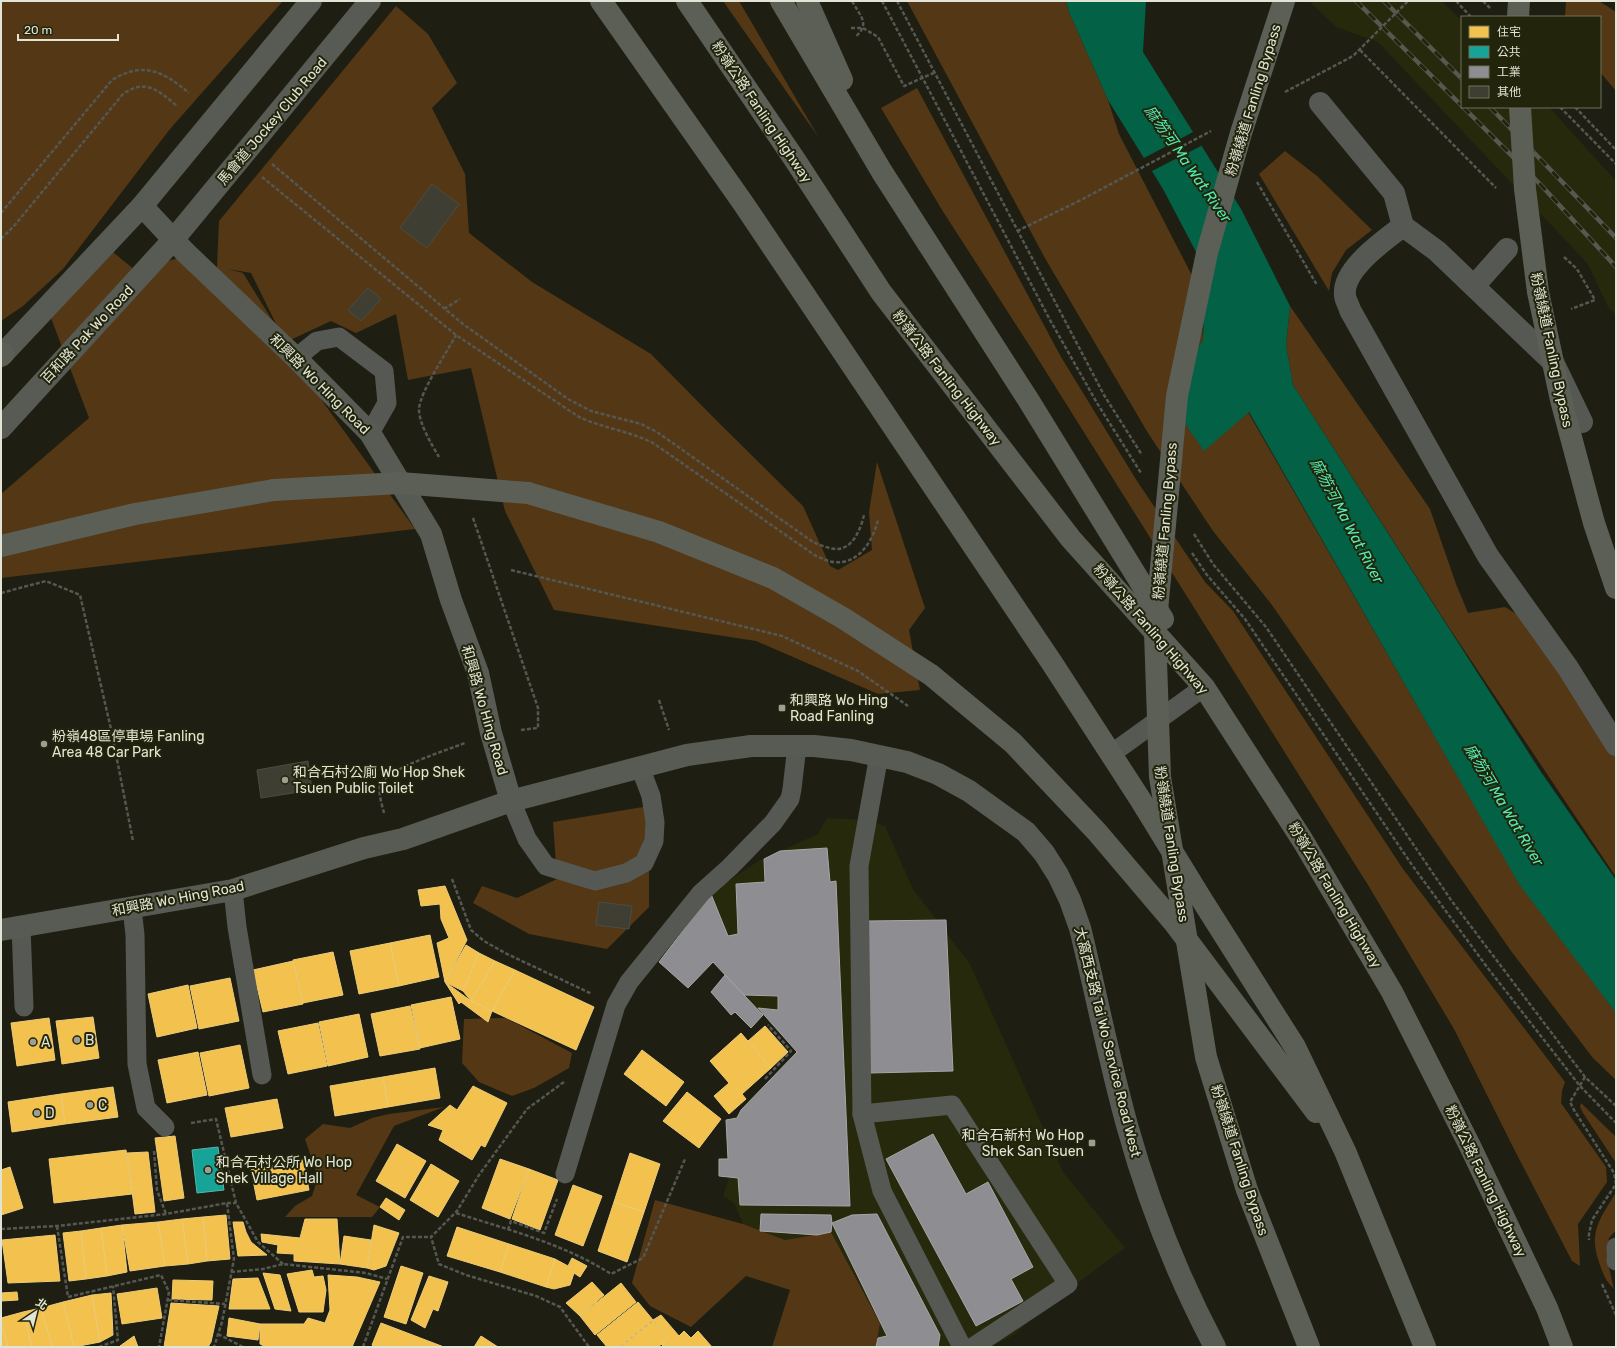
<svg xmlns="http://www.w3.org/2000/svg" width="1617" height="1348" font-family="Rubik,'Noto Sans TC',sans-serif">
  <rect width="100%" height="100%" fill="#1e1f12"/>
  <!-- built -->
  <g fill="#26290b">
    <path d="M1309,1H1442L1462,21V107H1549L1616,181V316L1608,307L1588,264L1378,42L1336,27Z"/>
    <path d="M827,818L867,820L885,826L913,889L970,964L1063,1172L1125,1248L1042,1309L1015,1334L991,1347H876L880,1323L831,1232L785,1240L743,1224L734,1203L723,1196L729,1178L719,1176V1159H728L726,1120L737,1118L741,1110L797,1052L758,1008L714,962L688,988L659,962L715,890L760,860L818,834Z"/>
  </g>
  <!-- green -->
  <g fill="#543715" fill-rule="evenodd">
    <path d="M1,1H283L170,129L63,269L23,306L1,321Z"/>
    <path d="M723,1H739L819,138Z"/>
    <path d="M907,1H1066L1069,12L1108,100L1119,134L1201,293L1203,340L1166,396L1248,412L1517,879L1616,1012V1080L1593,1058L1511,951L1272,605L1213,531L1148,433L1046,260Z"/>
    <path d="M1566,1H1599L1616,12V91L1600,72V17H1565Z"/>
    <path d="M396,6L428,34L457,83L432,108L465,174L469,233L532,282L651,354L716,420L803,506L830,566L838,570L872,550L869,512L877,462L925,608L909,630L920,690L878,694L756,641L554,610L505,511L471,368L408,380L396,314L356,333L331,321L286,342L323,402L415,529L1,578V494L89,418L43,297L97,239L136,271L178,258L217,267L219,221ZM228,269L251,273L282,336L243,273Z"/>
    <path d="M917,88L1061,357L1137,481L1205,582L1233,611L1403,869L1565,1082L1562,1091L1561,1103L1606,1167L1607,1182L1578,1224L1580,1266L1572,1261L1514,1149L1454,1029L1368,885L1033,351L942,210L881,108Z"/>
    <path d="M1285,151L1317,176L1372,230L1346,250L1332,273L1329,291L1259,174Z"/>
    <path d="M1290,306L1430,509L1456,584L1468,613L1505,607L1539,628L1616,738V877L1450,629L1293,385L1286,345Z"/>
    <path d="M649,806V907L607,949L529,934L473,903L482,886L517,898L557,879L553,822Z"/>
    <path d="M506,1018L572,1053L569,1068L534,1088L512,1096L479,1082L462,1063L464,1019Z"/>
    <path d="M1581,1103L1616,1137V1163L1583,1113L1580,1107Z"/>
    <path d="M444,1107L394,1126L356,1195L380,1207L372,1217H285L295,1206L312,1196L318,1177L305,1139L323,1124L350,1128L372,1118L389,1114Z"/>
    <path d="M1616,1192V1230L1609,1238L1606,1255L1614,1289C1605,1280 1603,1274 1599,1262C1588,1231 1601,1218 1616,1192Z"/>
    <path d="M655,1200L743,1224L785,1240L831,1232L880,1323L876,1347H772L790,1290L746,1276L691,1327L650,1306L632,1283Z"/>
  </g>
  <!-- water -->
  <path fill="#036145" d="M1066,1H1146L1143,52L1241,209L1290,306L1286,345L1293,385L1541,772L1616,880V1013L1519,884L1249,412L1204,451L1166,396L1203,340L1205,269L1163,189L1108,100L1069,12Z"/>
  <!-- pier -->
  <path fill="#1e1f12" d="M1195,131L1203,145L1150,172L1142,159Z"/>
  <!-- homes -->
  <g fill="#f2c14e" stroke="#edcc77">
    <path d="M445,886L467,940L445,982L437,943L449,938L441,919L440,904L421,906L418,890Z"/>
    <path d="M430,935L439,977L399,986L390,943Z"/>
    <path d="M390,943L399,986L359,994L350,951Z"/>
    <path d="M466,945L479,953L463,991L445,982Z"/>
    <path d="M333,952L343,995L303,1003L293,960Z"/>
    <path d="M479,953L495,961L471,1001L463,991Z"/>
    <path d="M293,961L303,1004L263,1012L253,970Z"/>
    <path d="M495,961L515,970L492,1011L471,1001Z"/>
    <path d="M515,970L594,1007L576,1050L492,1011Z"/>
    <path d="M230,978L239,1021L199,1029L190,986Z"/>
    <path d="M445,982L471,1001L492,1011L488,1022L461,1002L459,1004Z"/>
    <path d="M188,985L197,1028L157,1037L148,994Z"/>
    <path d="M451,997L460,1039L420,1048L411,1005Z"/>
    <path d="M410,1006L420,1049L380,1056L371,1014Z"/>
    <path d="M359,1014L368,1057L328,1066L319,1022Z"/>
    <path d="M93,1017L99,1058L62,1064L56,1021Z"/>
    <path d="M49,1018L55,1060L17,1066L11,1023Z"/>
    <path d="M318,1023L327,1066L288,1074L278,1031Z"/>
    <path d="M765,1026L788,1052L771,1068L748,1041Z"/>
    <path d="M741,1033L771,1068L742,1094L746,1099L729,1114L714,1096L729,1083L710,1061Z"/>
    <path d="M240,1045L249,1088L209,1096L200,1053Z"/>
    <path d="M642,1050L684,1082L666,1106L624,1074Z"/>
    <path d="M198,1052L207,1095L167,1103L158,1060Z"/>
    <path d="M435,1068L440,1098L388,1107L383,1077Z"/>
    <path d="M383,1077L388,1107L335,1116L330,1086Z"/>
    <path d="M473,1086L507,1103L485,1147L481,1145L472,1160L439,1140L443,1130L428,1125L450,1105L457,1110Z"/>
    <path d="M113,1087L118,1117L65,1124L61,1094Z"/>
    <path d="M687,1092L721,1119L699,1148L663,1121Z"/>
    <path d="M61,1094L65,1124L12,1132L8,1102Z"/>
    <path d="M277,1099L283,1128L231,1137L225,1108Z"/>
    <path d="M175,1136L184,1198L164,1201L155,1138Z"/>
    <path d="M397,1144L426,1161L405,1198L376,1181Z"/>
    <path d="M126,1150L132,1194L54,1203L49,1159Z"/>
    <path d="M148,1152L155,1212L135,1214L127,1153Z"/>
    <path d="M630,1153L660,1164L644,1212L614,1202Z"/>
    <path d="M500,1159L529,1169L510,1219L482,1208Z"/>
    <path d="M303,1160L309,1190L257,1200L251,1170Z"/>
    <path d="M431,1164L459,1181L438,1217L410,1200Z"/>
    <path d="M10,1167L23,1208L1,1215V1170Z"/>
    <path d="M529,1169L558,1180L540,1230L512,1219Z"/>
    <path d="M573,1185L602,1196L583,1246L555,1235Z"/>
    <path d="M386,1198L405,1210L399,1220L380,1207Z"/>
    <path d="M614,1202L644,1212L627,1262L598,1251Z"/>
    <path d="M226,1215L230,1259L207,1261L203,1217Z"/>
    <path d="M203,1217L207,1261L188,1264L182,1219Z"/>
    <path d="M182,1219L188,1264L165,1266L158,1222Z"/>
    <path d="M305,1219H337L340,1264L294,1261V1254L277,1253L278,1245L262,1242L261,1234L300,1238Z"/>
    <path d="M158,1222L165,1266L130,1271L122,1225Z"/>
    <path d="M233,1222H243L246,1232L251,1242L267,1255L238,1256Z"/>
    <path d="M122,1225L127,1272L107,1276L101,1228Z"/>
    <path d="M374,1225L399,1233L386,1266L374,1270L367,1268Z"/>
    <path d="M457,1227L509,1244L500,1272L447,1256Z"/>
    <path d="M101,1228L107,1276L86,1279L81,1231Z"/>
    <path d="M81,1231L86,1279L69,1281L63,1233Z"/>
    <path d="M55,1235L60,1281L8,1283L2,1240Z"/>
    <path d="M344,1236L371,1240L367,1268L340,1264Z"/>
    <path d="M509,1244L555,1259L546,1287L500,1272Z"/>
    <path d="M572,1258L587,1266L580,1277L574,1273L570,1285L554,1289L546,1287L555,1259L568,1266Z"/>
    <path d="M401,1266L423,1273L406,1324L384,1317Z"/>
    <path d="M312,1270L314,1277L323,1276L326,1290L323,1312H299L287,1274Z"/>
    <path d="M263,1273L280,1275L291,1311L275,1309Z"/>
    <path d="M328,1275L357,1277L380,1282L352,1347H266L260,1344V1324H304L308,1318L325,1323L330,1310Z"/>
    <path d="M429,1276L448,1282L438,1311L433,1309L425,1328L411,1320Z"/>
    <path d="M258,1278L270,1309H229L233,1279Z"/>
    <path d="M173,1280L213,1281L212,1300L172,1299Z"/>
    <path d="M592,1282L604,1295L580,1316L566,1303Z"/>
    <path d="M621,1283L636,1302L595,1335L580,1316Z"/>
    <path d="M157,1288L162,1318L122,1324L117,1294Z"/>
    <path d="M17,1292L18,1300L1,1301V1293Z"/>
    <path d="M111,1293L113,1335L100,1342L92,1295Z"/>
    <path d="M92,1295L100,1342L74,1347L63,1302Z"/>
    <path d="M63,1302L74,1347H52L41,1308Z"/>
    <path d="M638,1302L653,1320L619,1347H607L597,1335Z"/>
    <path d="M171,1303L219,1306L211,1342L208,1347H164Z"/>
    <path d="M41,1308L52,1347H32L23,1312Z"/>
    <path d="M23,1312L32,1347H8L1,1318Z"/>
    <path d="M661,1315L679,1336L684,1331L691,1338L698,1331L712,1347H664L661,1344L668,1339L653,1320Z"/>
    <path d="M229,1318L260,1324L258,1340L227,1336Z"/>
    <path d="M1,1320L8,1347H1Z"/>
    <path d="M653,1321L668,1339L658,1347H620Z"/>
    <path d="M381,1323L444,1347H374L372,1345Z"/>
    <path d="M134,1336L138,1347H120V1346Z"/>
    <path d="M481,1336L498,1347H474Z"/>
  </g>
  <!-- public -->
  <path fill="#17a398" stroke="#54b7ab" d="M218,1147L224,1190L197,1193L192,1150Z"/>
  <!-- industry -->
  <g fill="#8d8d92" stroke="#a6a7a6">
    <path d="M827,848L830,882L836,881L850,1206L740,1205L738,1178L719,1176V1159H728L726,1120L737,1118L741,1110L797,1052L758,1008L778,1010V996L744,995L713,962L688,988L659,962L711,894L728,936L738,934L736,884L765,882L764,859L780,851Z"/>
    <path d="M946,920L953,1071L870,1073L868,921Z"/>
    <path d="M725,975L763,1015L751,1028L735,1012L731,1015L711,992Z"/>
    <path d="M933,1134L966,1194L988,1182L1033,1267L1011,1279L1023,1301L976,1326L886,1159Z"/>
    <path d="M761,1214L831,1215L832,1223L831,1232L817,1235L760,1231Z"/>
    <path d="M877,1214L940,1335L938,1347H876L878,1338L887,1336L832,1223L852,1215Z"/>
  </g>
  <!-- building -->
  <g fill="#3f3e33" stroke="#4d4c41">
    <path d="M432,184L459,204L427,248L400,228Z"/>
    <path d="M368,288L381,299L361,321L348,310Z"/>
    <path d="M308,761L312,790L261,798L257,770Z"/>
    <path d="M599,902L632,906L629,929L596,925Z"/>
  </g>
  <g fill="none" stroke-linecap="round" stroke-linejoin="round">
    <!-- path -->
    <g stroke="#555752" stroke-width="2.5" stroke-dasharray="4 2" stroke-linecap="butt">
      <path d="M852,1C860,16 871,24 855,37"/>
      <path d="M882,1L1050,320L1097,403L1141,473"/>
      <path d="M897,1L1104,395L1142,455"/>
      <path d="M1456,1L1471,17"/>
      <path d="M1483,1L1490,8"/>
      <path d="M851,28H863L878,37L904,86L936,72"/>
      <path d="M1360,50L1496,188"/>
      <path d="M1560,107L1616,164"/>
      <path d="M1575,107L1616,150"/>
      <path d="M272,164L463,324L568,399L591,411L641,424L657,432L813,542C820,545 829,549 837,549C853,549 861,528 864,515"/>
      <path d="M262,177L456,335L579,417C603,428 629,431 653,443L816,556C822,558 828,562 834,562C859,565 873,540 878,520"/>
      <path d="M1257,182L1317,285"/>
      <path d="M1,213L112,80C143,61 163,71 189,93"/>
      <path d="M1017,231L1077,202"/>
      <path d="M1,239L14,226L123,94C146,78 159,91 177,106"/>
      <path d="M1564,257L1577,269L1595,300L1571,309"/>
      <path d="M444,309L460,299"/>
      <path d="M439,457C432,445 419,424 419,409C420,392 447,352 456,335"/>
      <path d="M473,518L538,708V728L520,730"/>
      <path d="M1194,534L1213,564L1266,627L1451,900L1585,1077L1616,1106"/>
      <path d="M1192,553L1207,575L1245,619L1412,865L1487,967L1580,1086L1616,1123"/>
      <path d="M511,570L782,636L858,671L908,706"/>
      <path d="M1,593L46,581L80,595L111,729L133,841"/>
      <path d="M659,700L669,730"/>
      <path d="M384,813C382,805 377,790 381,783C390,768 447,750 465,743"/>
      <path d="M452,879L471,930L484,941L505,953L592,994"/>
      <path d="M1585,1077L1570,1102L1574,1110L1614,1173L1616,1184L1592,1220L1589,1234V1240"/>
      <path d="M765,1079L791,1051L768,1025"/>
      <path d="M564,1082L527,1109L479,1175L457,1211L431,1237L439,1264L466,1275L536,1296L560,1307L589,1347"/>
      <path d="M191,1123L216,1119L236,1203L258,1242L283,1264"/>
      <path d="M154,1151L157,1190L166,1214"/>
      <path d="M227,1203H236"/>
      <path d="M456,1213C509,1230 564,1244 611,1274L643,1258L685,1159"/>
      <path d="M57,1226L68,1297L161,1275L169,1292L159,1347"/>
      <path d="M1,1229L57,1226L166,1214L227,1203L234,1259L222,1322L214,1347"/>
      <path d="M508,1230L511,1221L544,1233L557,1199"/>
      <path d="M231,1272L263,1269L283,1264L366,1273L387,1279"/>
      <path d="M1602,1284L1616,1315"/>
      <path d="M168,1300L225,1304"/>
      <path d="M218,1334L243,1347"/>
      <path d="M99,1347L118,1340L113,1286"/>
      <path d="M363,1347L403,1237H431"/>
    </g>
    <!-- lane -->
    <g stroke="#565953" stroke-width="19">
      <path d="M296,358L317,341L339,337L384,371L387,403L370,433"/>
      <path d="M1111,754L1204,687"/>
      <path d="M879,755L859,866L862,1114L882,1191L962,1347"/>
      <path d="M511,801L527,839L546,866L595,881L626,873L644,863L654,841L655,822L651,796L640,767"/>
      <path d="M233,890L237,927L262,1075"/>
      <path d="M132,908L135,935L137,1064L146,1108L165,1127"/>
      <path d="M21,926L24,1007"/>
      <path d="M862,1114L952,1105L1068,1284L973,1347"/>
      <path d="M565,1174L616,1005L629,982L701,893L730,867L773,823L790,799L792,789L797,746"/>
      <path d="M1616,1247V1261"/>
    </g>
    <!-- street -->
    <g stroke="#565953" stroke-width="22">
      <path d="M1320,103L1394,193L1403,226"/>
      <path d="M1474,286L1507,249"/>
      <path d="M1582,422L1553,362L1437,251L1403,226C1385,240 1342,269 1345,295C1345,300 1349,305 1350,310L1488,556L1568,668L1616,745"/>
    </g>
    <!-- secondary -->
    <g stroke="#585b53" stroke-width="22">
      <path d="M142,206L185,252L296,358L370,433L431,534L451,600L478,673L491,733L511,801"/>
      <path d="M1,356L142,206L311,1"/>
      <path d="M1,428L173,240L370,1"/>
      <path d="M1,930L233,890L364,848L403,839L511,801L687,755L751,746H814L851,750L907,762L938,774L969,791L1026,832L1044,853L1058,875L1070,900L1080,928C1096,993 1109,1060 1127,1125C1148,1201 1178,1277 1215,1347"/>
    </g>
    <!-- highway -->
    <g stroke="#5c5f56" stroke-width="22">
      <path d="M601,1L743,203L1052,663L1140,799L1202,900L1295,1047L1345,1151L1425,1347"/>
      <path d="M687,1L795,160L881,292L1071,539L1204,687L1303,841L1392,992L1470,1146L1547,1308L1562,1347"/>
      <path d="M781,1L882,172L1029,401L1163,619"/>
      <path d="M807,1L842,80"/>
      <path d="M1518,17L1519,1"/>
      <path d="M1,355L3,354"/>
      <path d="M528,493L659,532L773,578L843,618L931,675L1013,743L1097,832L1175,924L1316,1112"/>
      <path d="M1,546L135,514L274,490"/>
    </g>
    <defs>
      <g id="rail">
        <path d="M1356,1L1462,106"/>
        <path d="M1384,1L1462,79"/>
        <path d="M1463,107L1540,184L1616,267"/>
        <path d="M1490,107L1616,238"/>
      </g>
    </defs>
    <!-- rail casing -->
    <use href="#rail" stroke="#575951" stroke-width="4.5"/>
    <!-- rail -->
    <use href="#rail" stroke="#22250c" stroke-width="3" stroke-dasharray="9" stroke-linecap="butt"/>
    <!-- path-bridge -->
    <g stroke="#555752" stroke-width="2.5" stroke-dasharray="4 2" stroke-linecap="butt">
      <path d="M1285,92L1353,56L1408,1"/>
      <path d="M1077,202L1211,131"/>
    </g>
    <!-- highway-bridge -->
    <g stroke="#5c5f56" stroke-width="22">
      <path d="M1284,1L1241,133L1207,253L1177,396L1155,632L1160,777L1206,1057L1247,1190L1309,1347"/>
      <path d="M1520,107L1525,189L1538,292L1561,400L1594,523L1616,588"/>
      <path d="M274,490L400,483L528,493"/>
    </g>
  </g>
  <!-- markers -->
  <g fill="#9da091" stroke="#22250c" stroke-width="1.5">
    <rect x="778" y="704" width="8" height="8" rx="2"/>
    <circle cx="44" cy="744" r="4"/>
    <circle cx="285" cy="780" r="4"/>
    <circle cx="77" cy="1040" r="4"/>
    <circle cx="33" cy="1042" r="4"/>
    <circle cx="90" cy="1105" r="4"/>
    <circle cx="37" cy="1113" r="4"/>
    <rect x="1088" y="1139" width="8" height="8" rx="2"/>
    <circle cx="208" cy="1170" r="4"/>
  </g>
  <g text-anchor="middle" stroke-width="4" stroke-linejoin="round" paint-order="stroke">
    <!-- street labels -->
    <g font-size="14" fill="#e2e5d6" stroke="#22250c">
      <text transform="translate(1253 100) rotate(-73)" y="5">粉嶺繞道 Fanling Bypass</text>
      <text transform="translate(762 112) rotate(56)" y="5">粉嶺公路 Fanling Highway</text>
      <text transform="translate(272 121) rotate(-50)" y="5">馬會道 Jockey Club Road</text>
      <text transform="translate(87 334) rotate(-47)" y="5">百和路 Pak Wo Road</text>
      <text transform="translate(1552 350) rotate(78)" y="5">粉嶺繞道 Fanling Bypass</text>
      <text transform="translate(947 378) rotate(52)" y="5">粉嶺公路 Fanling Highway</text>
      <text transform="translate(320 384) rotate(45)" y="5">和興路 Wo Hing Road</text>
      <text transform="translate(1165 521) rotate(-85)" y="5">粉嶺繞道 Fanling Bypass</text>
      <text transform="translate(1151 629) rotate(49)" y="5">粉嶺公路 Fanling Highway</text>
      <text transform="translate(485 710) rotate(74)" y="5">和興路 Wo Hing Road</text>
      <text transform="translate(1172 844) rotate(81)" y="5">粉嶺繞道 Fanling Bypass</text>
      <text transform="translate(1335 895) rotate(59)" y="5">粉嶺公路 Fanling Highway</text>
      <text transform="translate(178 898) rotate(-11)" y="5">和興路 Wo Hing Road</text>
      <text transform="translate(1108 1042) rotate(76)" y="5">大窩西支路 Tai Wo Service Road West</text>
      <text transform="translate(1240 1160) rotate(72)" y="5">粉嶺繞道 Fanling Bypass</text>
      <text transform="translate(1486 1181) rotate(64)" y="5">粉嶺公路 Fanling Highway</text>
    </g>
    <!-- poi labels -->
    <g font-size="14" fill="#e2e5d6" stroke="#22250c" text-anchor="start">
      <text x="790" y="705">和興路 Wo Hing<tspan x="790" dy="16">Road Fanling</tspan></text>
      <text x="52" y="741">粉嶺48區停車場 Fanling<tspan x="52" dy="16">Area 48 Car Park</tspan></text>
      <text x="293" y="777">和合石村公廁 Wo Hop Shek<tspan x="293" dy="16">Tsuen Public Toilet</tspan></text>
      <text x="85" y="1045">B</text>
      <text x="41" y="1047">A</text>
      <text x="98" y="1110">C</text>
      <text x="45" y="1118">D</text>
      <text x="1084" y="1140" text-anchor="end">和合石新村 Wo Hop<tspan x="1084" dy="16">Shek San Tsuen</tspan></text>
      <text x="216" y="1167">和合石村公所 Wo Hop<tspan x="216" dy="16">Shek Village Hall</tspan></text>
    </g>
    <!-- water labels -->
    <g font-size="15" font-style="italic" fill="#52ebb4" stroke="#22250c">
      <text transform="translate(1188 164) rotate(55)" y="5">麻笏河 Ma Wat River</text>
      <text transform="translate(1347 521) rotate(62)" y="5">麻笏河 Ma Wat River</text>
      <text transform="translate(1504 805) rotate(59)" y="5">麻笏河 Ma Wat River</text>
    </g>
  </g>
  <!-- border -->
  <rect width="1617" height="1348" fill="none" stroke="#e2e5d6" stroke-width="4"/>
  <!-- legend -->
  <rect x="1461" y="16" width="140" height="92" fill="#22250c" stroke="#6f725d"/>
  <rect x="1469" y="26" width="20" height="12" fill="#f2c14e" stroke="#6f725d"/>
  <text x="1497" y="36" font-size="12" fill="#e2e5d6">住宅</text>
  <rect x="1469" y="46" width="20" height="12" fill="#17a398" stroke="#6f725d"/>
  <text x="1497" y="56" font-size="12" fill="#e2e5d6">公共</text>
  <rect x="1469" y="66" width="20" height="12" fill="#8d8d92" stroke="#6f725d"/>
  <text x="1497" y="76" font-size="12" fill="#e2e5d6">工業</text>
  <rect x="1469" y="86" width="20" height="12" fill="#3f3e33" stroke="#6f725d"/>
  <text x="1497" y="96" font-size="12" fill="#e2e5d6">其他</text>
  <!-- north arrow -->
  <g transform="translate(36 1312) rotate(35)" stroke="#22250c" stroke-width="3" paint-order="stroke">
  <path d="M0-3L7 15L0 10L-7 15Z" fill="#e2e5d6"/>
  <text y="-6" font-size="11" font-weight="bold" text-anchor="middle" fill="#e2e5d6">北</text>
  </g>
  <!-- scale -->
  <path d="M18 34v6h100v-6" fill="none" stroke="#e2e5d6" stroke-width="2"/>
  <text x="24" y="34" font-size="12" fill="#e2e5d6" stroke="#22250c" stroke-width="3" paint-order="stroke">20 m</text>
</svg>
